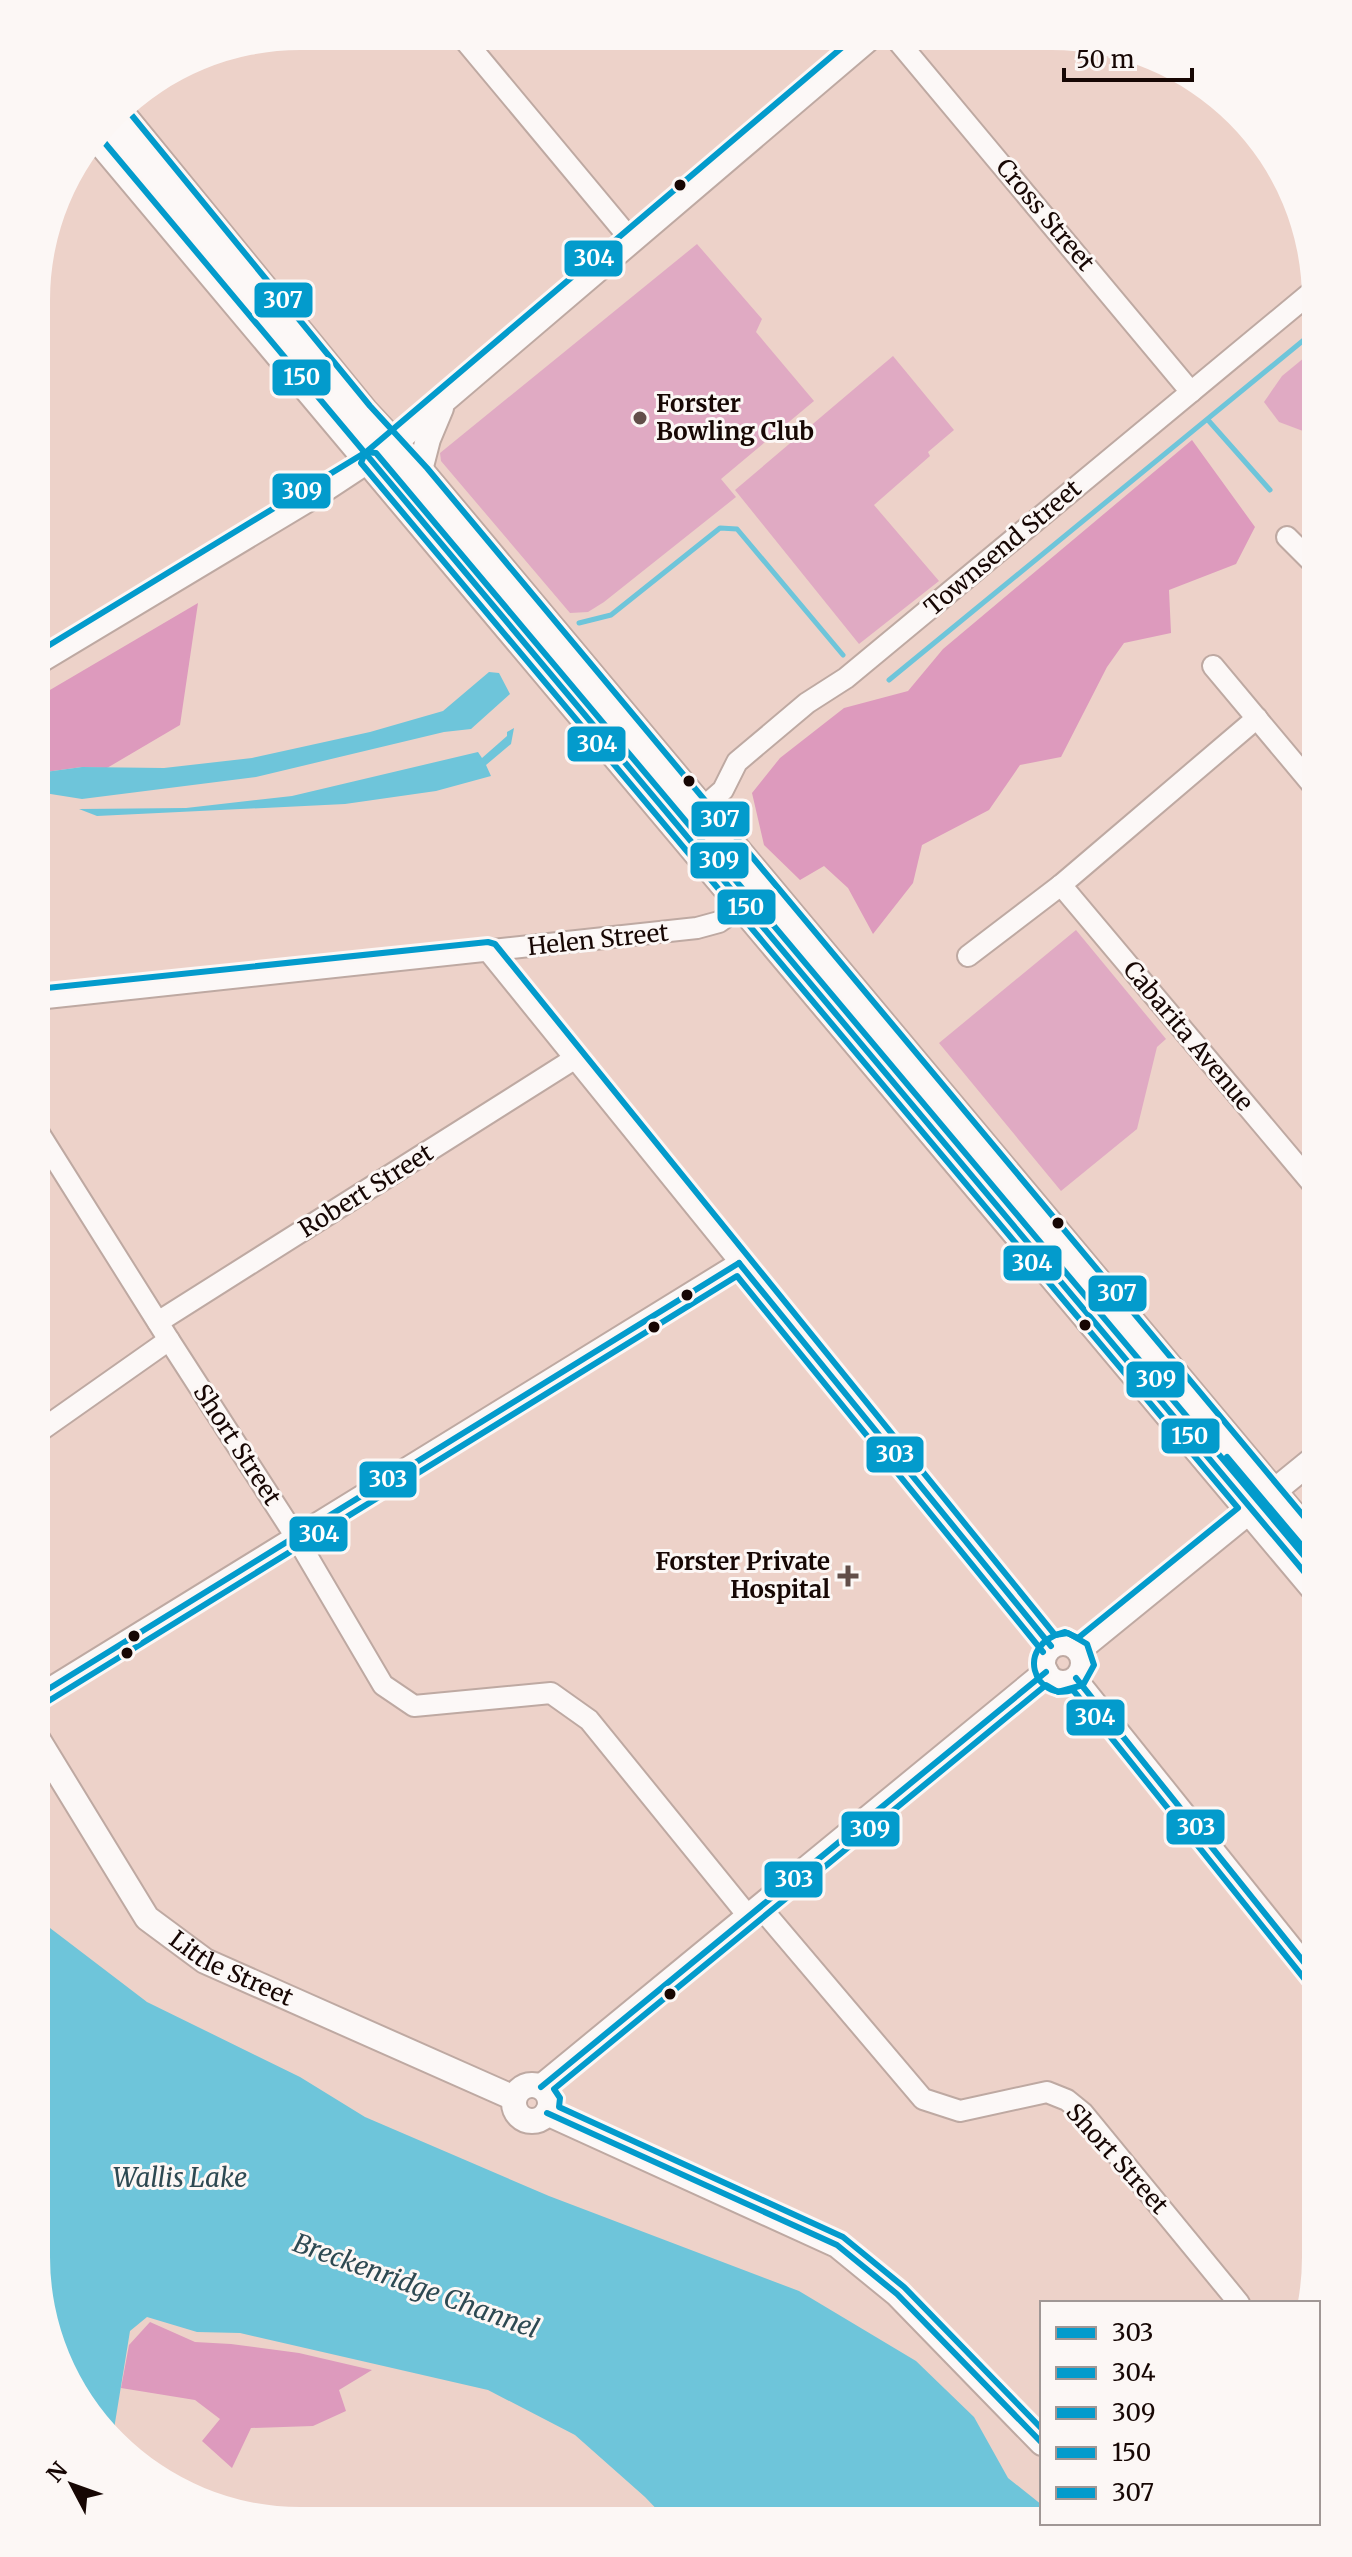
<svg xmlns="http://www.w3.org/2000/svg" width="1352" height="2557" font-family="Merriweather,serif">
  <rect width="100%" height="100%" fill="#edd2c9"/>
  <!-- green -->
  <g fill="#e0aac3">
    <path d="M697,244L762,319L756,332L814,401L721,479L736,497L604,602L588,612L570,613L441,461L440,453Z"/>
    <path d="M1316,348V432L1311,434L1279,422L1264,402L1282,376Z"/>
    <path d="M893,356L954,430L928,452L930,456L874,505L939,581L859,644L735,490Z"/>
    <path d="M1076,930L1166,1039L1157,1047L1137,1129L1061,1191L939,1043Z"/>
  </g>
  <!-- forest -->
  <g fill="#dd9abd">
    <path d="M1192,440L1255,527L1236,564L1169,590L1171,633L1124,643L1107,667L1061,757L1020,765L989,810L922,845L913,883L873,934L848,888L824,866L800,880L764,845L752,793L780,758L844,708L908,691L943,649Z"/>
    <path d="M198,603L180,725L107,768L82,767L38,773V697Z"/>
    <path d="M150,2322L195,2342L231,2344L299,2353L372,2370L339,2390L346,2411L313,2426L251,2428L232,2468L202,2441L220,2419L195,2400L121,2388L129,2345Z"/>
  </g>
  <!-- water -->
  <g fill="#6ec5da">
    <path d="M489,672L499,673L510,694L471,729L444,732L256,777L82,799L38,792V773L82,767L164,768L252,758L370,732L443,711Z"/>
    <path d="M514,728L511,744L486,765L491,776L436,791L345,804L97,816L79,809L186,808L292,796L478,752L482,758L507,736V732Z"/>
    <path d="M36,1915L50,1928L147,2002L300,2077L365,2117L549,2196L799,2291L916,2361L974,2417L1008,2478L1042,2505V2521L667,2520L645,2497L575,2435L488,2390L240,2333L197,2332L147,2317L130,2331L114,2429L116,2440L50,2341L36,2257Z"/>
  </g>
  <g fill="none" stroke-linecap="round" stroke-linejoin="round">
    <!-- stream -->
    <g stroke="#6ec5da" stroke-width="5">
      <path d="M1208,420L1270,490"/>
      <path d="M579,623L611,615L720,528L737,529L843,655"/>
      <path d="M889,680L1316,330"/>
    </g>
    <defs>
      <g id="minor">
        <path d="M462,37L632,241"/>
        <path d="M897,40L1191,392"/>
        <path d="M1287,537L1316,566"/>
        <path d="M38,664L324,492L371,461"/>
        <path d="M1213,666L1316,789"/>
        <path d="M699,811L723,790L737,762L807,703L846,678L1314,290"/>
        <path d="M1061,885L1316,1188"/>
        <path d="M489,952L1051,1646"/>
        <path d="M968,956L1061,885L1257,718"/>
        <path d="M37,999L697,928L719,922L753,898"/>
        <path d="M37,1130L169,1340L296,1537L383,1685L414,1706L551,1693L589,1720L749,1917"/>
        <path d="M158,1322L574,1059"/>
        <path d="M37,1433L169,1340"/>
        <path d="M1076,1678L1315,1976"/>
        <path d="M37,1696L739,1263"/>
        <path d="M761,1908L923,2099L960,2111L1047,2092L1067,2100L1083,2113L1239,2303"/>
      </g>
      <g id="tertiary">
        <path d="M380,455L867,40"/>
        <path d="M419,474L428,439L441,408"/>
        <circle cx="1063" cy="1663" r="20"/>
        <path d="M1079,1650L1316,1457"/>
        <path id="s1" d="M37,1738L147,1918L205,1961L514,2098"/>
        <circle cx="532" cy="2103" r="18"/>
        <path d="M541,2087L1046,1672"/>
        <path d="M547,2113L837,2245L897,2294L1042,2443"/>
      </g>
      <g id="primary">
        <path d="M117,113L362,413L419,474L1316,1547"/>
        <path d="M99,136L1316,1586"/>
      </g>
    </defs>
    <!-- minor casing -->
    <use href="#minor" stroke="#bea9a2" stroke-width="24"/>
    <!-- tertiary casing -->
    <use href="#tertiary" stroke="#bea9a2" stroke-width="28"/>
    <!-- primary casing -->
    <use href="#primary" stroke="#bea9a2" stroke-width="36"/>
    <!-- minor -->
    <use href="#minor" stroke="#fcf8f7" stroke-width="20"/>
    <!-- tertiary -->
    <use href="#tertiary" stroke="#fcf8f7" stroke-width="24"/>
    <!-- primary -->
    <use href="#primary" stroke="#fcf8f7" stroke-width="32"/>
    <defs>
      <g id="bus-1">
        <path d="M739,1263L1051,1646"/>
        <path d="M1076,1678L1315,1976"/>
        <path d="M37,1696L739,1263"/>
        <path d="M541,2087L1046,1672"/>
        <path d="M547,2113L837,2245L897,2294L1042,2443"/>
      </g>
      <g id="bus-2">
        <path d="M852,39L365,453L361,463L1238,1508L1078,1638L1065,1632C1013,1645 1034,1702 1073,1690L1307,1982"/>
        <path d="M1227,1457L1308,1553"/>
        <path d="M42,1705L737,1276L1043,1652"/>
      </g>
      <g id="bus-3">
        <path d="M38,652L366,452L376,453L1316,1570"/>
        <path d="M37,989L488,942L495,944L1055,1635L1068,1633L1087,1644L1094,1665L1083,1685L1058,1692L1046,1685L554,2089L560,2098L559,2107L843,2237L904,2287L1042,2429"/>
      </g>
      <path id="bus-4" d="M99,136L1316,1586"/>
      <path id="bus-5" d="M125,107L370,406L427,468L1316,1531"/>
    </defs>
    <!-- bus-1 casing -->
    <use href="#bus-1" stroke="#fcf7f5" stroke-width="12"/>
    <!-- bus-2 casing -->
    <use href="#bus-2" stroke="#fcf7f5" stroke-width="12"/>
    <!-- bus-3 casing -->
    <use href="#bus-3" stroke="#fcf7f5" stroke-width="12"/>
    <!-- bus-4 casing -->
    <use href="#bus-4" stroke="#fcf7f5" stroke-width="12"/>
    <!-- bus-5 casing -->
    <use href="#bus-5" stroke="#fcf7f5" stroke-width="12"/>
    <!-- bus-1 -->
    <use href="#bus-1" stroke="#039bcc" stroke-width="6"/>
    <!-- bus-2 -->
    <use href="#bus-2" stroke="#039bcc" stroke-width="6"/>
    <!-- bus-3 -->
    <use href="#bus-3" stroke="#039bcc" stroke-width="6"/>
    <!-- bus-4 -->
    <use href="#bus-4" stroke="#039bcc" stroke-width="6"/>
    <!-- bus-5 -->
    <use href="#bus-5" stroke="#039bcc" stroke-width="6"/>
  </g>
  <!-- markers -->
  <g fill="#170704" stroke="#fcf7f5" stroke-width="3">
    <circle cx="680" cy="185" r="7"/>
    <circle cx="689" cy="781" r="7"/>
    <circle cx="1058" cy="1223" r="7"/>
    <circle cx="687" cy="1295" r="7"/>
    <circle cx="1085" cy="1325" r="7"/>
    <circle cx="654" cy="1327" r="7"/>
    <circle cx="134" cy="1636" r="7"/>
    <circle cx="127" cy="1653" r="7"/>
    <circle cx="670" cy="1994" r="7"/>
  </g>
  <g fill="#624e49" stroke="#fcf7f5" stroke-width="3">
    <circle cx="640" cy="418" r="8"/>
    <path d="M844 1564h8v8h8v8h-8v8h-8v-8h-8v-8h8z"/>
  </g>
  <g text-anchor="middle" stroke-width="6" stroke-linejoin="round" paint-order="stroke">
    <!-- street labels -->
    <g font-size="24" fill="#170704" stroke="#fcf7f5">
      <text transform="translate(1045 215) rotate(50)" y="8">Cross Street</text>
      <text transform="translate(1003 548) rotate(-40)" y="8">Townsend Street</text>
      <text transform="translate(598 940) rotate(-6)" y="8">Helen Street</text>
      <text transform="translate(1188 1036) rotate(50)" y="8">Cabarita Avenue</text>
      <text transform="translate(366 1191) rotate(-32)" y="8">Robert Street</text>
      <text transform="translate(237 1445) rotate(57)" y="8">Short Street</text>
      <text dy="8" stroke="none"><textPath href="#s1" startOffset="310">Little Street</textPath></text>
      <text transform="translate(1117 2159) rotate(48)" y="8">Short Street</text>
    </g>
    <!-- poi labels -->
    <g font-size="24" font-weight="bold" fill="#170704" stroke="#fcf7f5" text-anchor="start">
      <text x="656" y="412">Forster<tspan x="656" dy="28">Bowling Club</tspan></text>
      <text x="830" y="1570" text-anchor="end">Forster Private<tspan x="830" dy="28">Hospital</tspan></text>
    </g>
    <!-- water labels -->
    <g font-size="26" font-style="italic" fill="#2d4952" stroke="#fcf7f5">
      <text x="180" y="2187">Wallis Lake</text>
      <text transform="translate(416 2286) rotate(20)" y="9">Breckenridge Channel</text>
    </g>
  </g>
  <!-- crop -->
  <path d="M0 0H1352V2557H0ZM300 50H1052A250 250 0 0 1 1302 300V2257A250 250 0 0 1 1052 2507H300A250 250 0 0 1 50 2257V300A250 250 0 0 1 300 50Z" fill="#fcf7f5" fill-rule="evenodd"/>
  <g stroke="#fcf7f5" stroke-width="3">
    <rect x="563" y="239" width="61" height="39" rx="8" fill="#039bcc"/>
    <rect x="253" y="281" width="61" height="38" rx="8" fill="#039bcc"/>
    <rect x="271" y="358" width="61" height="39" rx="8" fill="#039bcc"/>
    <rect x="271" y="472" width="61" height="38" rx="8" fill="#039bcc"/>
    <rect x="566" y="725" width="61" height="38" rx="8" fill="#039bcc"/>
    <rect x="690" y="800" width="61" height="38" rx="8" fill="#039bcc"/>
    <rect x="689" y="841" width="61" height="39" rx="8" fill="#039bcc"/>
    <rect x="716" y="888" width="61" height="38" rx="8" fill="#039bcc"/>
    <rect x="1002" y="1244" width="61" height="38" rx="8" fill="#039bcc"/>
    <rect x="1087" y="1274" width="61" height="39" rx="8" fill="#039bcc"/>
    <rect x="1125" y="1360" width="61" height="39" rx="8" fill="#039bcc"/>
    <rect x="1160" y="1417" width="61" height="38" rx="8" fill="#039bcc"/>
    <rect x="865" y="1435" width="60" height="39" rx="8" fill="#039bcc"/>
    <rect x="358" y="1460" width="60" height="39" rx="8" fill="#039bcc"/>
    <rect x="288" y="1515" width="61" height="38" rx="8" fill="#039bcc"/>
    <rect x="1065" y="1698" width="61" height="39" rx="8" fill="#039bcc"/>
    <rect x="1165" y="1808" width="61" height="38" rx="8" fill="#039bcc"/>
    <rect x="840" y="1810" width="61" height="38" rx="8" fill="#039bcc"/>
    <rect x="763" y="1860" width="61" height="39" rx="8" fill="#039bcc"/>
  </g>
  <g font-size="22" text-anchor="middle" font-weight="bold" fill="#fff">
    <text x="594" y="266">304</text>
    <text x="283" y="308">307</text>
    <text x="302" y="385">150</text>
    <text x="302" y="499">309</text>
    <text x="597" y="752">304</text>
    <text x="720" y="827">307</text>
    <text x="719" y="868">309</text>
    <text x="746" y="915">150</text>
    <text x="1032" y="1271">304</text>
    <text x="1117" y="1301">307</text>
    <text x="1156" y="1387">309</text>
    <text x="1190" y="1444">150</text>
    <text x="895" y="1462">303</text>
    <text x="388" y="1487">303</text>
    <text x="319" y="1542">304</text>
    <text x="1095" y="1725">304</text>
    <text x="1196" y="1835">303</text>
    <text x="870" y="1837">309</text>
    <text x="794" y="1887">303</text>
  </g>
  <!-- legend -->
  <rect x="1040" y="2301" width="280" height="224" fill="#fcf7f5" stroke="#a09795" stroke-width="2"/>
  <rect x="1056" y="2327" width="40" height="12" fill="#039bcc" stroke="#a09795" stroke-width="2"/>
  <text x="1112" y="2341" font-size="24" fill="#170704">303</text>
  <rect x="1056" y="2367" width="40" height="12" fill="#039bcc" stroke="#a09795" stroke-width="2"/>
  <text x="1112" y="2381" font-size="24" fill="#170704">304</text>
  <rect x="1056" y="2407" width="40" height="12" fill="#039bcc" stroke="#a09795" stroke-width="2"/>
  <text x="1112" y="2421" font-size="24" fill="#170704">309</text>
  <rect x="1056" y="2447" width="40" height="12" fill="#039bcc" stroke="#a09795" stroke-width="2"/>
  <text x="1112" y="2461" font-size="24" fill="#170704">150</text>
  <rect x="1056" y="2487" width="40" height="12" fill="#039bcc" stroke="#a09795" stroke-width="2"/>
  <text x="1112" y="2501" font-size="24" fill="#170704">307</text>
  <!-- north arrow -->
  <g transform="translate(72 2485) rotate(311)" stroke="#fcf7f5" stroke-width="6" paint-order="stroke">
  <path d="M0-6L14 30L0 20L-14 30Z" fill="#170704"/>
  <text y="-12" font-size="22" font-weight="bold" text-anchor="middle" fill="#170704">N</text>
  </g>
  <!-- scale -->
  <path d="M1064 68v12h128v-12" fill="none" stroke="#170704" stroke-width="4"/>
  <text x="1076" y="68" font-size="24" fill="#170704" stroke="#fcf7f5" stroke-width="6" paint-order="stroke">50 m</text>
</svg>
